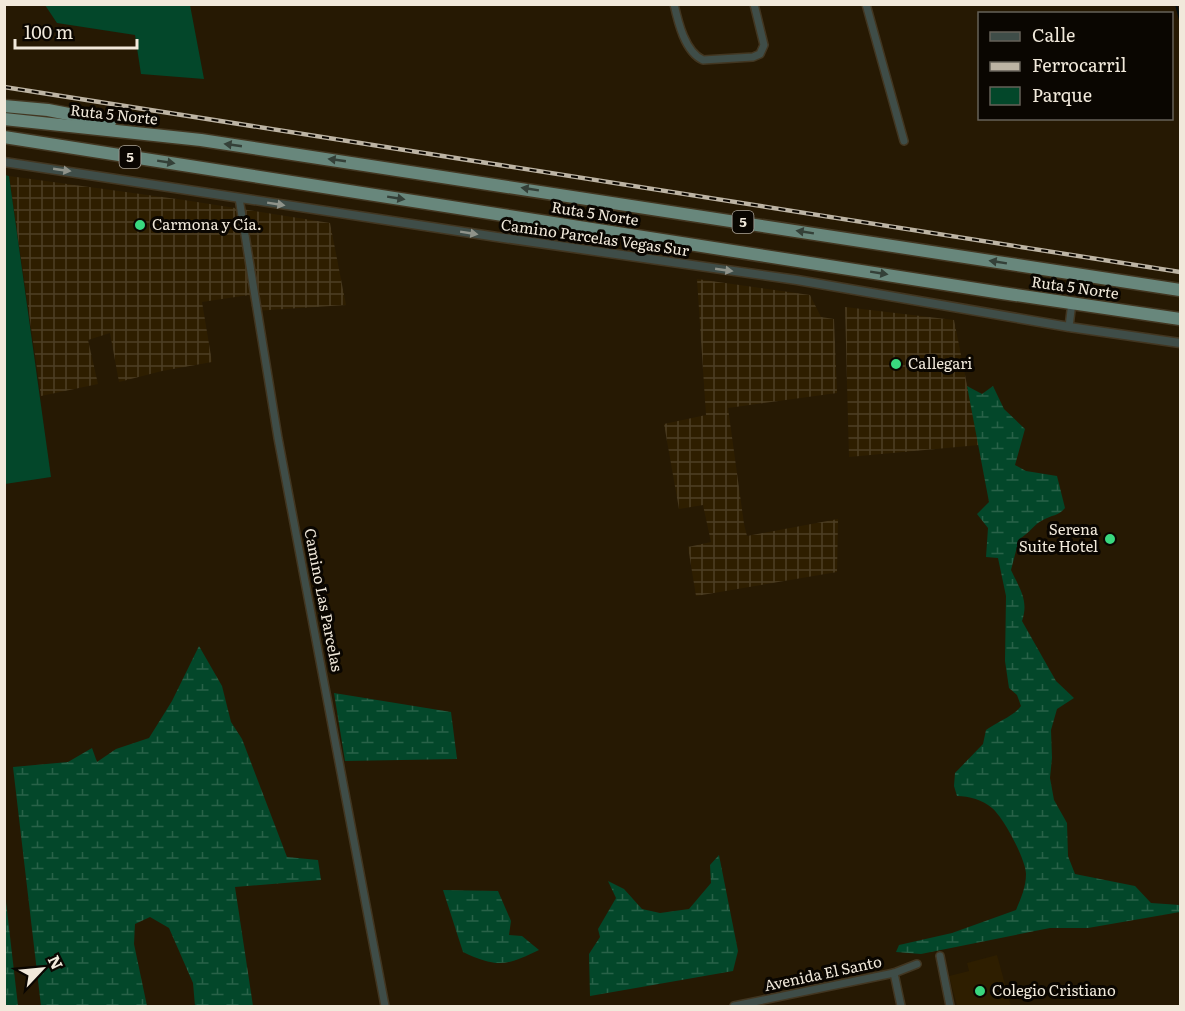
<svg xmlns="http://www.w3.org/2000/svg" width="1185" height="1011" font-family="Literata,serif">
  <defs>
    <pattern id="industrial-grid" width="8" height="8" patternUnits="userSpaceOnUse" patternTransform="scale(1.5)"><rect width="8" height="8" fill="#2e1e00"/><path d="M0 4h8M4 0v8" fill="none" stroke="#4d3f25"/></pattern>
    <pattern id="wetland-marsh" width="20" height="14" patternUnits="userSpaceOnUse" patternTransform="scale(1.5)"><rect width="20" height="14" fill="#03472a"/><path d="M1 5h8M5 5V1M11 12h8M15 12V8" fill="none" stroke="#286248"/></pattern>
  </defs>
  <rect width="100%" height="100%" fill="#261903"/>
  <!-- industrial -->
  <g fill="url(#industrial-grid)">
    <path d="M9,176L184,200L330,223L346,305L253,311L249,295L202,302L212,362L162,371L119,382L110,333L88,340L98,384L41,396Z"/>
    <path d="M697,279L810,295L821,317L834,319L837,393L728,408L744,524L747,536L838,519L837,572L696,596L688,547L711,542L703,505L679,509L664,424L706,415Z"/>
    <path d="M845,307L954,320L979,445L849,457Z"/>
  </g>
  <!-- built -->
  <path fill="#2e1e00" d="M997,955L1011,1006H957L949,976L969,971L967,963Z"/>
  <!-- green -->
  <g fill="#03472a">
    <path d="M45,5H190L204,79L141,74L135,35L57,23Z"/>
    <path d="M5,175L9,176L51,477L5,484Z"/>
  </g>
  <!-- wetland -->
  <g fill="url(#wetland-marsh)">
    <path d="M967,386L982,394L993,386L1004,409L1025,429L1015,465L1026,471L1057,476L1065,508C1059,516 1051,515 1043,520C1034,524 1030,533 1019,539L1011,570C1020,589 1029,601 1022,621L1056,681L1074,698L1057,709L1051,730L1052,758L1050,778L1054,800L1067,823L1068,856L1075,874L1135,886L1151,903L1180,905V912L1088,928H1050L921,954L896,952L899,945L952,933L1016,910C1021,898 1026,887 1026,874C1026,860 1004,818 992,808C983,800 969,796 957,796L954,786L955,773L983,744L986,730C997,722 1014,716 1021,706L1017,695L1009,688L1005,661L1006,596L998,558L986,557L988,528L977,514L989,502Z"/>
    <path d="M199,646L222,686L231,722L242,739L287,857L318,860L321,880L235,887L253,1006H195L193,983L169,928L150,917L135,924L134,944L147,1006H41L13,767L68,762L92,748L97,762L116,749L149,738L172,701Z"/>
    <path d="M334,693L451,712L457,759L345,761Z"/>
    <path d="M719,855L738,951L733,971L590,996L589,954L600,937L598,929L616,898L608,881L624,889L642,909L660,913L689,909L711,883L710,865Z"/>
    <path d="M443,890L498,891L511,921L509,935L522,936L539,950C506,966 497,968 463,952Z"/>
    <path d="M4,893H5L18,1006H5Z"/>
  </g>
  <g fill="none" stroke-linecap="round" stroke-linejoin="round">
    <!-- stream -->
    <path stroke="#041013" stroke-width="2" d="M1176,4L1180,20"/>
    <defs>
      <g id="minor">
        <path d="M674,4C678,22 685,52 703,60L753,57L760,54L764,45L754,4"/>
        <path d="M866,4L904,141"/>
        <path d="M239,198L278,438L385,1006"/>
        <path d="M1069,327L1072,302"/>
        <path d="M940,956L950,1006"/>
        <path d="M894,973L901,1006"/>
        <path d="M734,1006L894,973L917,964"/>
      </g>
      <path id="tertiary" d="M4,162L497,237L797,280L1069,327L1180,343"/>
      <g id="trunk">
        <path d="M4,106L48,110L110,122"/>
        <path d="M4,119L201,140L1180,290"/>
        <path d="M4,137L1002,293L1180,319"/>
      </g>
    </defs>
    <!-- minor casing -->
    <use href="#minor" stroke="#423621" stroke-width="10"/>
    <!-- tertiary casing -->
    <use href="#tertiary" stroke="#423621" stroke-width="11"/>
    <!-- trunk casing -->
    <use href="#trunk" stroke="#423621" stroke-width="15"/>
    <!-- minor -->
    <use href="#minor" stroke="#3f4d48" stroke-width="7"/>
    <!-- tertiary -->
    <use href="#tertiary" stroke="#3f4d48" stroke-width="8"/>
    <!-- trunk -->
    <use href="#trunk" stroke="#68877c" stroke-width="12"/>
    <defs>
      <path id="rail" d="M4,87L1180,272"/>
    </defs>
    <!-- rail casing -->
    <use href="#rail" stroke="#bdb4a4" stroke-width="4.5"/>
    <!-- rail -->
    <use href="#rail" stroke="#0a0601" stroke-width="2" stroke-dasharray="7" stroke-linecap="butt"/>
  </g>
  <!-- one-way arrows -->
  <defs><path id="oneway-solid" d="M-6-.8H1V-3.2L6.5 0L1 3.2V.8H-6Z" transform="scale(1.5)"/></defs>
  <g fill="#344038">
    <use href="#oneway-solid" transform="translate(233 145) rotate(-172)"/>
    <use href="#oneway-solid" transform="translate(337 160) rotate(-172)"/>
    <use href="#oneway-solid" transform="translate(166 162) rotate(9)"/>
    <use href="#oneway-solid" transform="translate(530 189) rotate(-171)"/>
    <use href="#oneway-solid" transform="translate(396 198) rotate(9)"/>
    <use href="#oneway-solid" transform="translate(805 232) rotate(-171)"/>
    <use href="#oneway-solid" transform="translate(998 262) rotate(-171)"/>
    <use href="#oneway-solid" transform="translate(879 273) rotate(9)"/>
  </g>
  <g fill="#8f938a">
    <use href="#oneway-solid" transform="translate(62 170) rotate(8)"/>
    <use href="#oneway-solid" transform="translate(276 204) rotate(9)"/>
    <use href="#oneway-solid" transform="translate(469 233) rotate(9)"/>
    <use href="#oneway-solid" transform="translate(724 270) rotate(8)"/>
  </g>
  <!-- markers -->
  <g fill="#39d87f" stroke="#0a0601" stroke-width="2">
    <circle cx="140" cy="225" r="6"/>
    <circle cx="896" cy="364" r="6"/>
    <circle cx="1110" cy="539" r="6"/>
    <circle cx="980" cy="991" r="6"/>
  </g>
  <g text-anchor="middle" stroke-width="6" stroke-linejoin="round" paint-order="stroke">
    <!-- shield labels -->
    <g fill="#0a0601" stroke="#aca59a" stroke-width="1.5">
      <rect x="119.5" y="146" width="21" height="22" rx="4.5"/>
      <rect x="732.5" y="211" width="21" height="22" rx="4.5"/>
    </g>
    <g font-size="14" font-weight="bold" fill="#f1e9db">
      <text x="130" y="162">5</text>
      <text x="743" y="227">5</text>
    </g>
    <!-- street labels -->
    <g font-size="15" fill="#f1e9db" stroke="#0a0601">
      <text transform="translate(114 115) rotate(6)" y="5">Ruta 5 Norte</text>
      <text transform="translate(595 214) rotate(9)" y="5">Ruta 5 Norte</text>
      <text transform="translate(595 238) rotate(8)" y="5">Camino Parcelas Vegas Sur</text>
      <text transform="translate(1075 288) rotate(8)" y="5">Ruta 5 Norte</text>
      <text transform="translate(323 600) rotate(79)" y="5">Camino Las Parcelas</text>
      <text transform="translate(823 974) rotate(-12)" y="5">Avenida El Santo</text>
    </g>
    <!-- poi labels -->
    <g font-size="15" fill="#f1e9db" stroke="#0a0601" text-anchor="start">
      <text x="152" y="230">Carmona y Cía.</text>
      <text x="908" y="369">Callegari</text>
      <text x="1098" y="535" text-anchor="end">Serena<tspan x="1098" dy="17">Suite Hotel</tspan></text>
      <text x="992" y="996">Colegio Cristiano</text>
    </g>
  </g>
  <!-- border -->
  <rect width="1185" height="1011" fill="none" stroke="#f1e9db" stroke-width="12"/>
  <!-- legend -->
  <rect x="978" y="12" width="195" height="108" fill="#0a0601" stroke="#666158" stroke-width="1.5"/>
  <rect x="990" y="32" width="30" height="9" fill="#3f4d48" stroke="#666158" stroke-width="1.5"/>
  <text x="1032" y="42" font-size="18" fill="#f1e9db">Calle</text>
  <rect x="990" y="62" width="30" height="9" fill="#bdb4a4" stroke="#666158" stroke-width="1.5"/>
  <text x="1032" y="72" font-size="18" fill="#f1e9db">Ferrocarril</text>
  <rect x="990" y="87" width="30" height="18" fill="#03472a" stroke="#666158" stroke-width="1.5"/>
  <text x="1032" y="102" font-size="18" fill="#f1e9db">Parque</text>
  <!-- north arrow -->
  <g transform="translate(42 969) rotate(64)" stroke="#0a0601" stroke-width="4.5" paint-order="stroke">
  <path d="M0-4.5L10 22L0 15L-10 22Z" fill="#f1e9db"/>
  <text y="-9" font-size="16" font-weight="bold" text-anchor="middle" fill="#f1e9db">N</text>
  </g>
  <!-- scale -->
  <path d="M15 39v9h122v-9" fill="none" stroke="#f1e9db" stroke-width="3"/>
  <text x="24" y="39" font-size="18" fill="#f1e9db" stroke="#0a0601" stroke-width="4.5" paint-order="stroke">100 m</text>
</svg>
